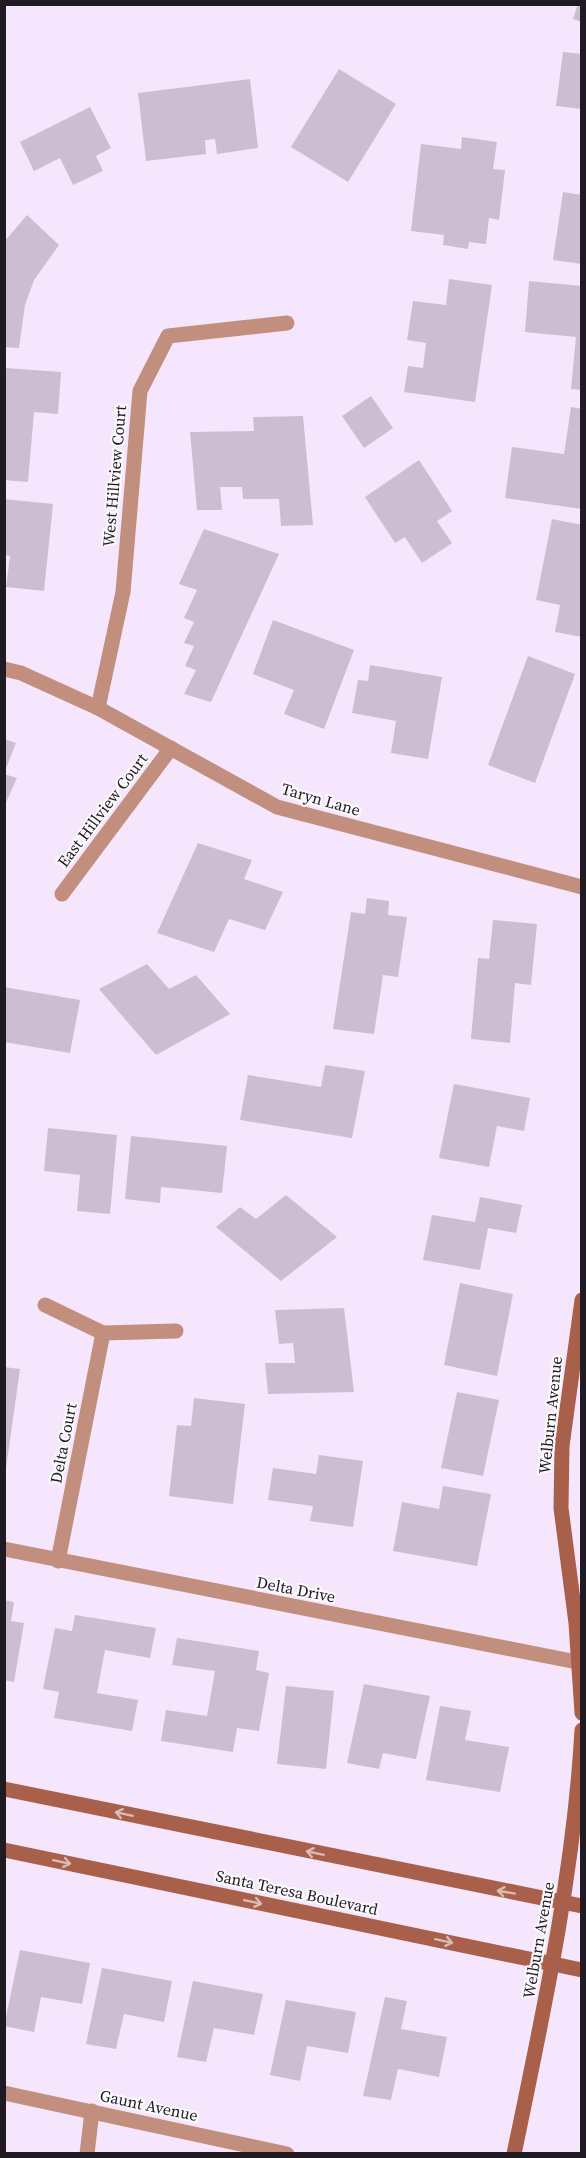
<svg xmlns="http://www.w3.org/2000/svg" width="586" height="2158" font-family="'Source Serif 4',serif">
  <rect width="100%" height="100%" fill="#f6e6fd"/>
  <!-- building -->
  <g fill="#cdbdd3">
    <path d="M578,4H582V22L573,19Z"/>
    <path d="M563,52L582,54V109L556,106Z"/>
    <path d="M339,69L396,104L348,182L291,147Z"/>
    <path d="M250,79L258,148L217,154L215,139L205,140L206,154L146,161L138,93Z"/>
    <path d="M90,107L111,148L96,156L103,171L73,185L60,158L34,171L20,142Z"/>
    <path d="M462,137L497,142L493,169L505,170L499,220L489,218L486,244L469,242L468,249L443,245L444,235L411,231L421,144L461,149Z"/>
    <path d="M563,192L582,195V264L553,260Z"/>
    <path d="M27,215L59,245L34,280L25,305L19,348L4,347V242Z"/>
    <path d="M449,279L492,285L475,402L404,392L408,366L423,368L426,343L407,340L413,301L446,305Z"/>
    <path d="M529,281L582,286V390L571,389L576,337L525,332Z"/>
    <path d="M6,368L61,372L58,414L34,412L28,482L4,480V382Z"/>
    <path d="M371,396L393,428L364,448L342,416Z"/>
    <path d="M571,407L582,409V509L505,498L512,447L564,454Z"/>
    <path d="M303,416L313,525L281,526L279,499H243L242,487H220L222,510H197L190,432L254,431L253,417Z"/>
    <path d="M419,460L452,511L437,521L452,543L422,563L405,537L395,543L365,497Z"/>
    <path d="M4,499L53,504L44,591L6,587L10,556L4,555Z"/>
    <path d="M552,519L582,525V637L555,632L560,605L536,600Z"/>
    <path d="M204,529L279,554L211,702L184,694L196,670L185,666L194,646L184,643L194,622L184,618L197,590L179,584Z"/>
    <path d="M273,620L354,650L324,729L284,714L294,690L253,674Z"/>
    <path d="M528,656L575,674L535,783L488,765Z"/>
    <path d="M370,665L442,677L428,759L391,753L396,721L352,713L358,680L368,681Z"/>
    <path d="M4,739L16,743L5,771H4Z"/>
    <path d="M4,774L17,778L4,807Z"/>
    <path d="M198,843L252,860L244,879L283,892L265,930L229,919L214,952L157,933Z"/>
    <path d="M367,898L389,901L388,915L407,917L398,977L383,975L374,1034L333,1029L351,912L365,914Z"/>
    <path d="M493,920L537,924L531,985L515,983L510,1043L471,1039L478,958L489,959Z"/>
    <path d="M147,964L169,989L196,975L230,1014L156,1055L99,989Z"/>
    <path d="M4,987L80,1000L70,1053L4,1042Z"/>
    <path d="M325,1065L365,1071L352,1138L240,1120L248,1075L321,1087Z"/>
    <path d="M454,1084L530,1098L524,1131L497,1126L489,1167L439,1158Z"/>
    <path d="M48,1128L117,1135L110,1214L77,1211L80,1175L44,1171Z"/>
    <path d="M131,1136L227,1146L222,1193L161,1187L160,1203L125,1199Z"/>
    <path d="M286,1195L337,1237L281,1281L216,1227L240,1207L256,1219Z"/>
    <path d="M480,1197L522,1205L516,1233L488,1228L480,1270L423,1260L432,1215L475,1222Z"/>
    <path d="M460,1283L513,1294L497,1376L444,1365Z"/>
    <path d="M344,1308L354,1392L268,1394L265,1363H295L293,1343L279,1344L275,1310Z"/>
    <path d="M4,1367L20,1369L6,1468H4Z"/>
    <path d="M457,1392L499,1400L483,1476L441,1468Z"/>
    <path d="M194,1398L245,1404L233,1504L169,1496L177,1425L191,1426Z"/>
    <path d="M319,1455L363,1461L353,1527L310,1521L313,1506L268,1500L273,1468L316,1474Z"/>
    <path d="M443,1486L491,1494L477,1566L393,1551L402,1502L439,1509Z"/>
    <path d="M4,1600L14,1602L11,1621L24,1623L14,1682L4,1680Z"/>
    <path d="M75,1615L156,1628L150,1658L105,1650L97,1693L138,1700L132,1731L54,1718L59,1692L43,1689L55,1628L72,1631Z"/>
    <path d="M177,1638L259,1651L256,1670L269,1673L259,1731L237,1728L233,1752L161,1741L166,1710L207,1716L215,1671L172,1665Z"/>
    <path d="M364,1684L430,1696L416,1759L383,1753L379,1769L347,1763Z"/>
    <path d="M286,1686L334,1691L326,1769L277,1764Z"/>
    <path d="M440,1706L471,1711L465,1740L509,1747L500,1792L426,1780Z"/>
    <path d="M20,1950L90,1963L82,2004L41,1997L34,2032L4,2026Z"/>
    <path d="M102,1968L172,1981L164,2022L124,2014L116,2049L86,2044Z"/>
    <path d="M193,1981L263,1994L254,2035L214,2028L206,2062L177,2057Z"/>
    <path d="M385,1997L407,2001L401,2029L447,2037L439,2077L398,2069L391,2100L363,2096Z"/>
    <path d="M286,2000L356,2012L348,2053L307,2046L300,2081L270,2075Z"/>
  </g>
  <g fill="none" stroke-linecap="round" stroke-linejoin="round">
    <!-- lane -->
    <path stroke="#c28f7f" stroke-width="15" d="M45,1305L103,1333L176,1331"/>
    <!-- street -->
    <g stroke="#c28f7f" stroke-width="15">
      <path d="M4,669L21,673L98,708L277,807L582,887"/>
      <path d="M98,708L123,592L140,391L168,336L287,323"/>
      <path d="M62,894L171,748"/>
      <path d="M4,1549L582,1663"/>
      <path d="M58,1561L103,1333"/>
      <path d="M4,2093L287,2154"/>
      <path d="M87,2154L92,2111"/>
    </g>
    <!-- secondary -->
    <g stroke="#a8604a" stroke-width="15">
      <path d="M582,1300L562,1446L561,1508L576,1623L582,1713"/>
      <path d="M4,1789L582,1906"/>
      <path d="M4,1850L582,1970"/>
      <path d="M514,2154C543,2014 574,1873 582,1730"/>
    </g>
  </g>
  <!-- one-way arrows -->
  <defs><path id="oneway-shaft" d="M-6 0H5M1.5-3L5.5 0L1.5 3" fill="none" stroke-width="1.6" stroke-linecap="round" stroke-linejoin="round" transform="scale(1.5)"/></defs>
  <g stroke="#dabcb5">
    <use href="#oneway-shaft" transform="translate(124 1814) rotate(-168)"/>
    <use href="#oneway-shaft" transform="translate(315 1853) rotate(-168)"/>
    <use href="#oneway-shaft" transform="translate(62 1862) rotate(12)"/>
    <use href="#oneway-shaft" transform="translate(506 1892) rotate(-170)"/>
    <use href="#oneway-shaft" transform="translate(253 1902) rotate(12)"/>
    <use href="#oneway-shaft" transform="translate(444 1941) rotate(12)"/>
  </g>
  <g text-anchor="middle" stroke-width="4.5" stroke-linejoin="round" paint-order="stroke">
    <!-- street labels -->
    <g font-size="16" fill="#201b23" stroke="#fcf9fd">
      <text transform="translate(114 476) rotate(-85)" y="6">West Hillview Court</text>
      <text transform="translate(321 799) rotate(16)" y="6">Taryn Lane</text>
      <text transform="translate(102 810) rotate(-53)" y="6">East Hillview Court</text>
      <text transform="translate(550 1415) rotate(-84)" y="6">Welburn Avenue</text>
      <text transform="translate(63 1443) rotate(-79)" y="6">Delta Court</text>
      <text transform="translate(296 1589) rotate(11)" y="6">Delta Drive</text>
      <text transform="translate(297 1892) rotate(12)" y="6">Santa Teresa Boulevard</text>
      <text transform="translate(538 1940) rotate(-80)" y="6">Welburn Avenue</text>
      <text transform="translate(149 2105) rotate(12)" y="6">Gaunt Avenue</text>
    </g>
  </g>
  <!-- border -->
  <rect width="586" height="2158" fill="none" stroke="#201b23" stroke-width="12"/>
</svg>
